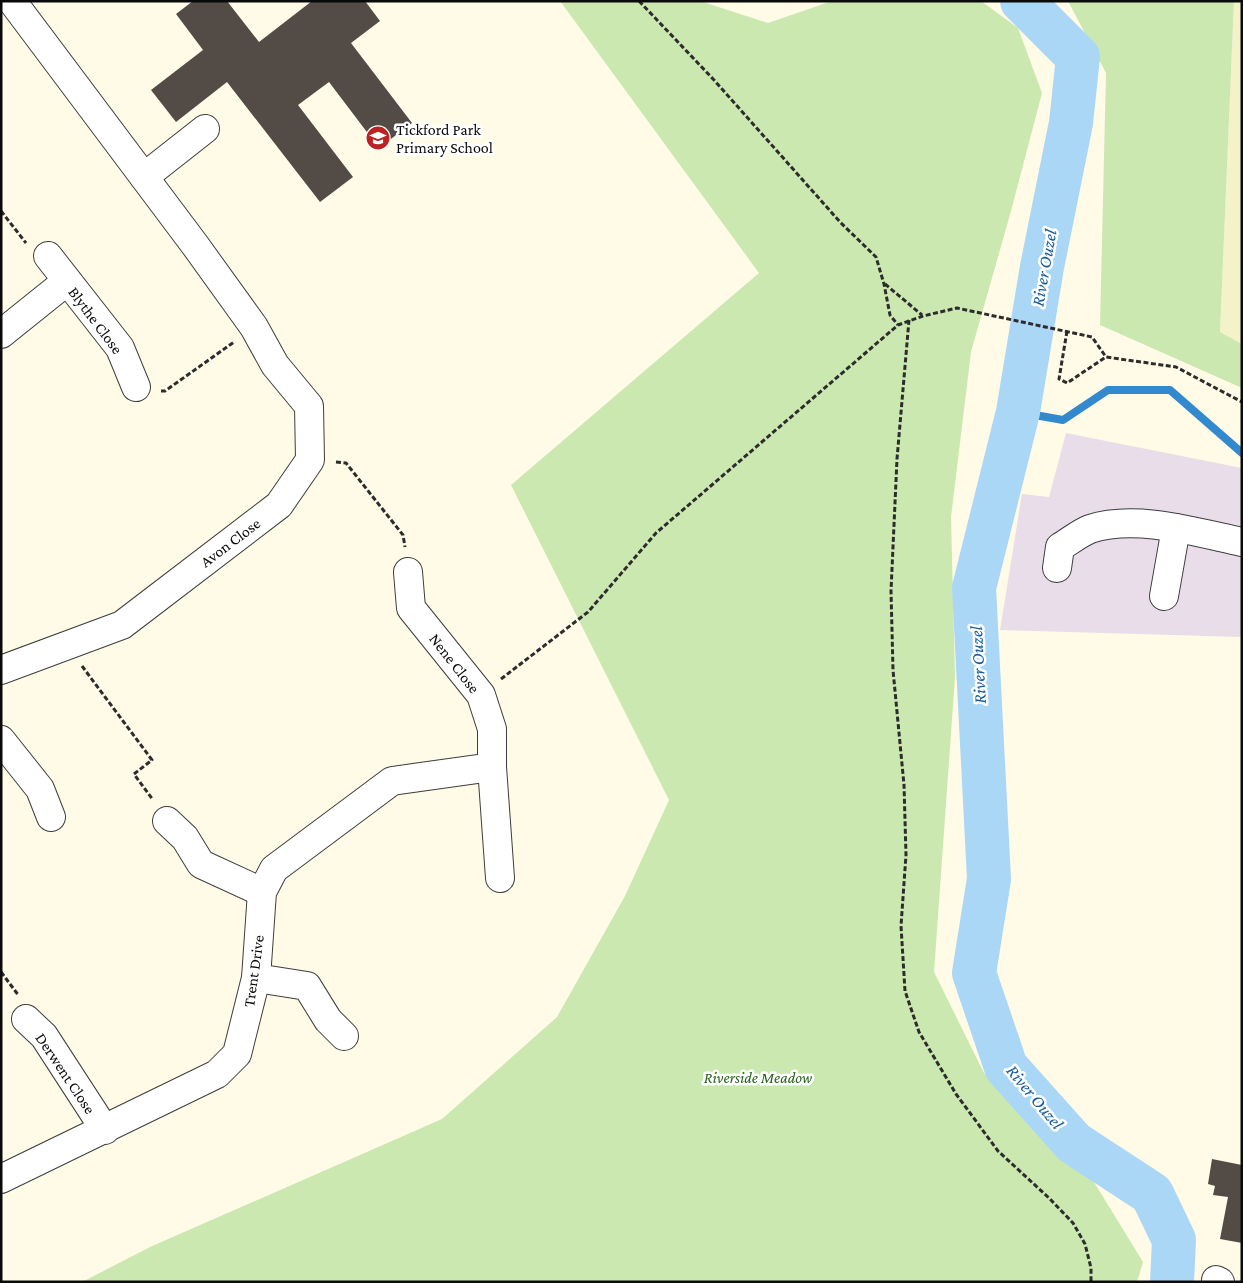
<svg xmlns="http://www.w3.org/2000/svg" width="1243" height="1283" font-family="'Crimson Pro',serif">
  <rect width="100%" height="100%" fill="#fffbe7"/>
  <!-- industrial -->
  <path fill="#e9ddea" d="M1066,433L1242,468V637L1000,630L1022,494L1049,497Z"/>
  <!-- farmland -->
  <path fill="#f4f2c8" d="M1234,1H1242V344L1220,332Z"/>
  <!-- green -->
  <g fill="#cce8b1">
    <path d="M560,1H700L768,23L832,1H981L1018,28L1042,93L1011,211L971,352L951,517L955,677L934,972L984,1073L1089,1174L1143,1262L1137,1282H82L150,1247L442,1119L557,1017L625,896L669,800L511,485L759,273Z"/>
    <path d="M1068,1H1234L1220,332L1242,344V388L1100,325L1106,73Z"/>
  </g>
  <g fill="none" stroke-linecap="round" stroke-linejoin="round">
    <!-- stream -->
    <path stroke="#3289ce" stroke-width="8" d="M1018,412L1063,420L1108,390H1170L1242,453"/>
    <!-- river -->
    <path stroke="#abd7f7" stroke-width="44" d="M1022,1L1078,57L1071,123L1042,267L1018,412L974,588L989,879L974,973L1006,1067L1074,1143L1152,1194L1174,1240L1172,1282"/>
  </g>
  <!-- building -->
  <g fill="#534c46">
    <path d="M193,1H227L259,42L312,1H365L380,21L351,43L412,123L379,148L329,82L298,105L353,177L320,202L227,82L176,122L151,90L203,50L176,14Z"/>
    <path d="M1212,1159L1242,1165V1243L1220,1239L1228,1197L1213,1195L1215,1186L1208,1184Z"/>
  </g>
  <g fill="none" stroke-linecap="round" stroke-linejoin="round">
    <defs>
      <g id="minor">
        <path d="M144,177L205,129"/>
        <path d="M48,256L120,348L136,387"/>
        <path d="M1,334L67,281"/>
        <path d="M1057,568L1060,547C1070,541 1080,533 1090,529C1136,514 1195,532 1242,542"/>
        <path d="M408,572L411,608L481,695L492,729V767L500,878"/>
        <path d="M1164,596L1176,528"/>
        <path d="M1,670L122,625L279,505L310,460L309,406L275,365L254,327L195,245L12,1"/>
        <path d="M1,740L40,789L51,817"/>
        <path d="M167,821L185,838L201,864L262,892"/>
        <path d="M256,978L307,986L328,1020L344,1036"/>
        <path d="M26,1019L44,1036L105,1130"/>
        <path d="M1,1179L217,1074L237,1054L256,978L262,892L274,869L392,781L492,767"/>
        <path d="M1216,1280L1220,1282"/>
      </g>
    </defs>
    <!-- minor casing -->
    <use href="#minor" stroke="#3d3d3d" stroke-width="30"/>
    <!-- path -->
    <g stroke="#2c2c2c" stroke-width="3" stroke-dasharray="5 2.5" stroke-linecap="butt">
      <path d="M639,1L714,80L840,222L876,257L884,284L890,315L898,325"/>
      <path d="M1,211L26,243"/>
      <path d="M885,284L922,315"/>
      <path d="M909,320L897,459L891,591L893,670L904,785L906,855L901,926L905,991L919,1032L956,1094L998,1151L1049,1198L1073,1223L1085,1244L1091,1268V1282"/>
      <path d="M1067,331L1059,379L1067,383L1106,357"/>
      <path d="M161,391H165L234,342"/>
      <path d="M336,462L346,463L403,535L405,547"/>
      <path d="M82,666L152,760L134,774L153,800"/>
      <path d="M501,679L588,612L656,533L898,325L923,316L957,308L1092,337L1106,357L1176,367L1242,402"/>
      <path d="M1,972L19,996"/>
    </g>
    <!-- minor -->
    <use href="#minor" stroke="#fff" stroke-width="28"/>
  </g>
  <!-- icons -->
  <defs>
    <symbol id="school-disc" viewBox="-11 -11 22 22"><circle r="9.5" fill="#ba2223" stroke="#fff"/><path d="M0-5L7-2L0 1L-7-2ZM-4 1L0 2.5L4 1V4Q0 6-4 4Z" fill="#fff"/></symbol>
  </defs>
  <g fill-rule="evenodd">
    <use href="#school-disc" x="364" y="124" width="28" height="28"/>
  </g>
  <g text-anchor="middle" stroke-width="5" stroke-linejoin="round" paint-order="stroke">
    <!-- poi labels -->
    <g font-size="16" fill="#0a0a0a" stroke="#fff" text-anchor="start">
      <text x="396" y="135">Tickford Park<tspan x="396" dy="18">Primary School</tspan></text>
    </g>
    <!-- street labels -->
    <g font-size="16" fill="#0a0a0a" stroke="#fff">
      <text transform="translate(96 320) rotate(53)" y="6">Blythe Close</text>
      <text transform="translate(230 542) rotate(-37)" y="6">Avon Close</text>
      <text transform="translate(455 663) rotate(52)" y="6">Nene Close</text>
      <text transform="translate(253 971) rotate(-82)" y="6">Trent Drive</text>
      <text transform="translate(66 1073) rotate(56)" y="6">Derwent Close</text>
    </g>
    <!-- park labels -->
    <g font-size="16" font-style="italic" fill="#27611b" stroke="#fff">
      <text x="758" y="1083">Riverside Meadow</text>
    </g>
    <!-- water labels -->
    <g font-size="18" font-style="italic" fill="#135b9b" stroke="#fff">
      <text transform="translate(1044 268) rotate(-80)" y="6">River Ouzel</text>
      <text transform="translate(978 665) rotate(-93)" y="6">River Ouzel</text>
      <text transform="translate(1035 1097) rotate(50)" y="6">River Ouzel</text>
    </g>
  </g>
  <!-- border -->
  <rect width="1243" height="1283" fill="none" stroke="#0a0a0a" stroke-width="5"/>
</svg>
